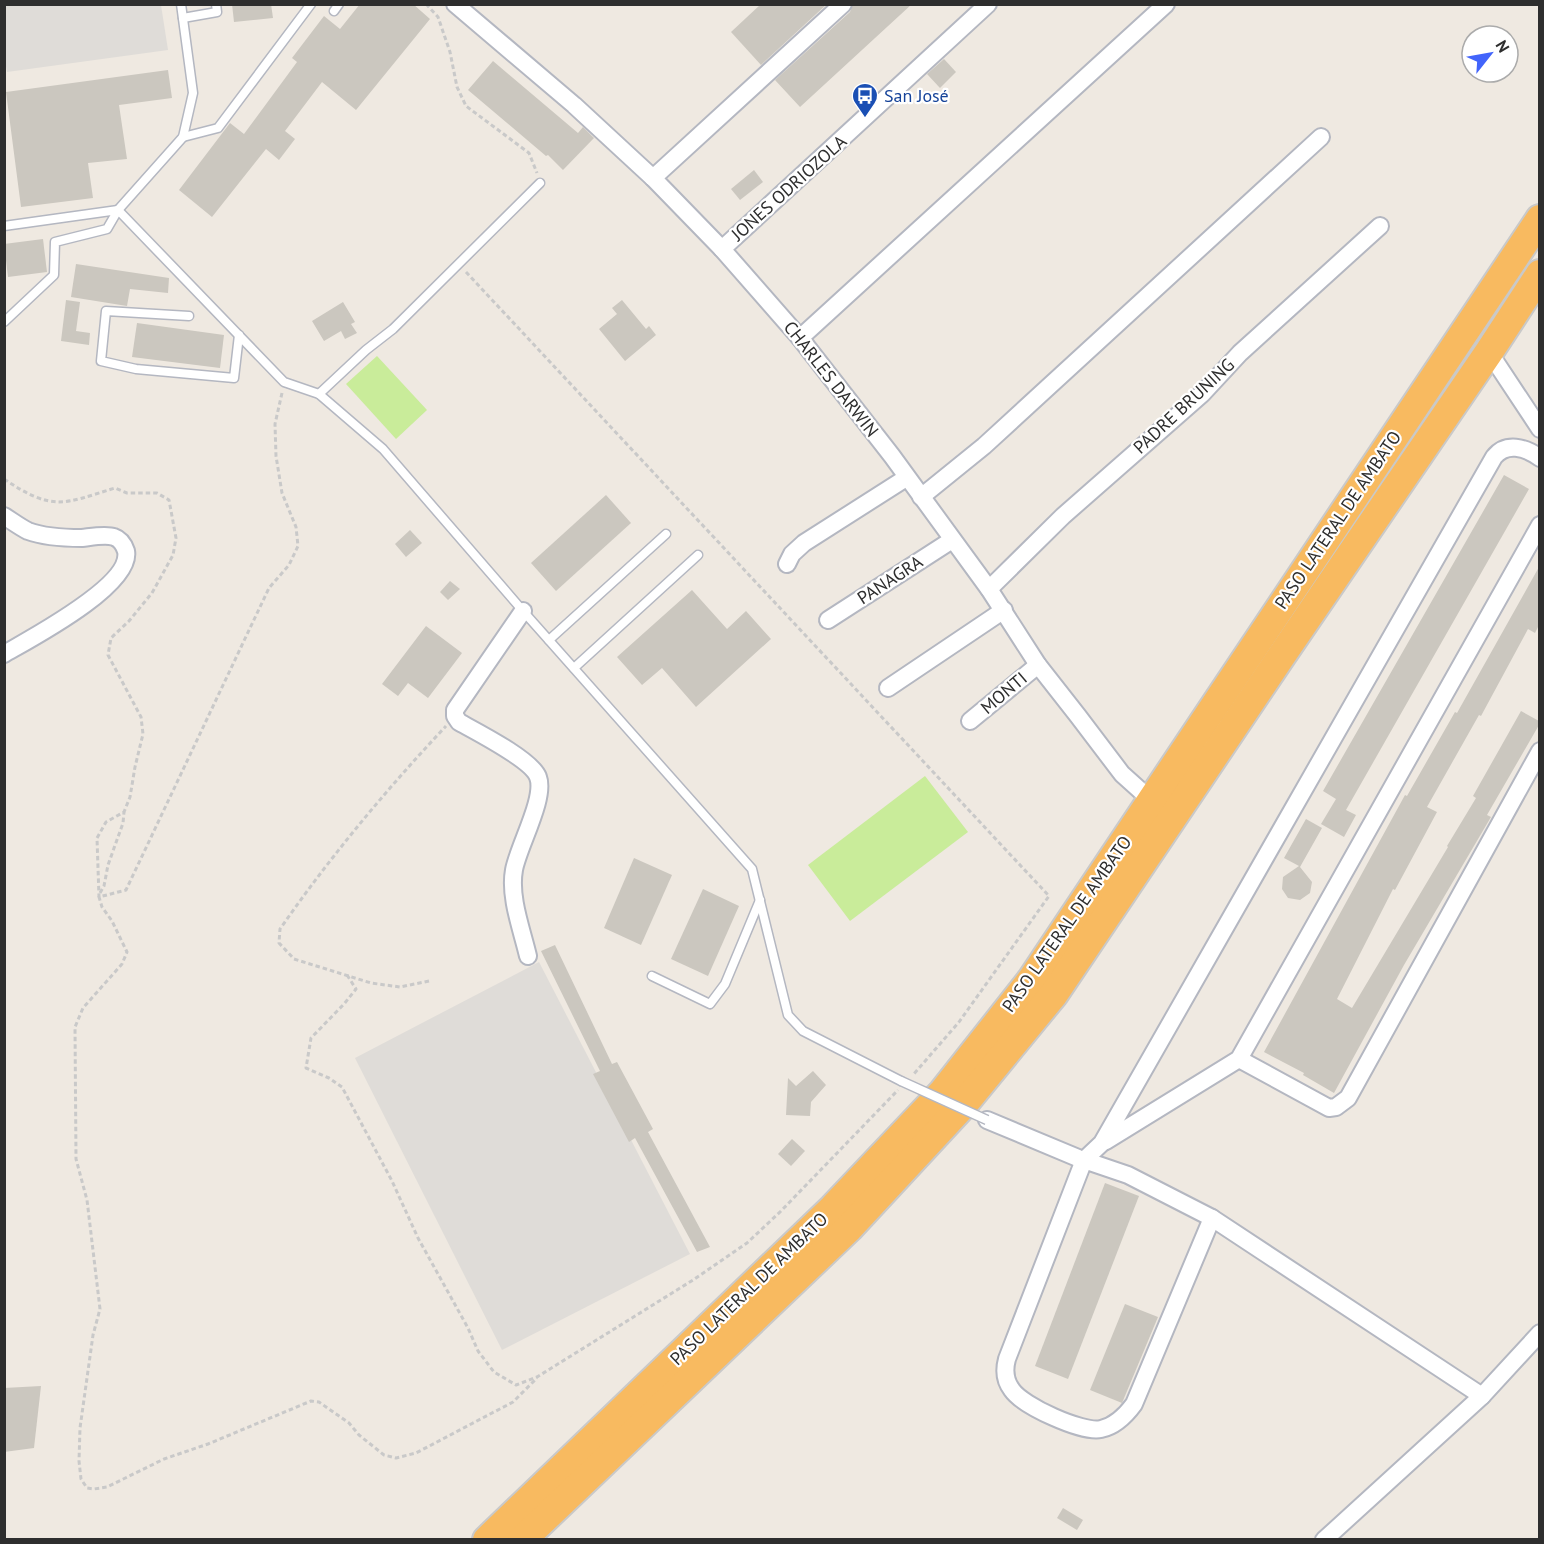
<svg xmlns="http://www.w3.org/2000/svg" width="1544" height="1544" font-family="'PT Sans',sans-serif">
  <rect width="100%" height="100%" fill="#efe9e1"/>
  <!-- pitch -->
  <g fill="#c9ec9a">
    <path d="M377,356L427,410L396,439L346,384Z"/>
    <path d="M925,776L968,832L850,921L808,865Z"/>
  </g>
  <!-- plaza -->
  <g fill="#dfdcd8">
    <path d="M4,5H161L168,50L7,72L4,55Z"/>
    <path d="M539,962L690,1254L502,1350L355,1058Z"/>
  </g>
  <!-- building -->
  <g fill="#cbc7bf">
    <path d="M232,4H271L273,18L234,22Z"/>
    <path d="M360,4H413L430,19L356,110L322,82L285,131L295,139L279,160L266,149L212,217L179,190L230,123L244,134L297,62L292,58L324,16L340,29Z"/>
    <path d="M761,4H827L761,65L731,32Z"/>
    <path d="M853,4H912L800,107L775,80L850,12Z"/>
    <path d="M944,59L956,72L940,88L927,74Z"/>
    <path d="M493,61L578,133L583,127L594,138L563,170L548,155L546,156L468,90Z"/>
    <path d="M168,70L172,98L119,105L127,159L88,163L93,198L21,207L6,92Z"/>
    <path d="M754,170L763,182L740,200L731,189Z"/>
    <path d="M43,239L47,272L8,277L4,244Z"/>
    <path d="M76,264L169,278L168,293L130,289L127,306L71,297Z"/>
    <path d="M66,300L80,302L76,331L90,333L89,345L61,341Z"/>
    <path d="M622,300L646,329L649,326L656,335L625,361L599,329L617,314L612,308Z"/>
    <path d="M343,302L355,322L351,324L357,333L345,339L341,331L324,341L312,321Z"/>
    <path d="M137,323L224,335L220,368L132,357Z"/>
    <path d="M1504,475L1529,489L1346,810L1356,815L1344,837L1321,824L1336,799L1323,791Z"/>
    <path d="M606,495L631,523L556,591L531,563Z"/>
    <path d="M410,530L422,543L406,557L395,544Z"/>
    <path d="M1539,567V625L1535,633L1528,629L1481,716L1479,715L1427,807L1437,812L1395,890L1393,889L1337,999L1352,1008L1448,847L1447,846L1476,798L1473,796L1521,711L1539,721V725L1487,815L1491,817L1404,965L1334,1093L1303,1075L1304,1073L1264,1052L1405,795L1407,796L1455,712L1457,713Z"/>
    <path d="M450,581L460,589L448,600L440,592Z"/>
    <path d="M692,590L727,629L746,611L771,639L696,707L662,668L642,685L617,657Z"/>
    <path d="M426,626L462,653L428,698L408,683L398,696L382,684Z"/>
    <path d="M1306,819L1322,828L1300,867L1312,882L1310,893L1300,900L1288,898L1282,889L1283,877L1299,866L1284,858Z"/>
    <path d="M634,858L672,875L641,945L604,928Z"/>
    <path d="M703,889L739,906L708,976L671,959Z"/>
    <path d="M555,945L612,1064L617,1062L653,1129L648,1132L710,1247L697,1252L635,1138L629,1142L593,1074L600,1071L541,951Z"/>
    <path d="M813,1071L826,1085L811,1102L810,1116L786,1115L788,1078L796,1086Z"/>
    <path d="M792,1139L805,1151L791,1166L778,1154Z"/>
    <path d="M1105,1183L1139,1196L1068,1379L1035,1366Z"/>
    <path d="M1125,1304L1158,1317L1122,1403L1090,1390Z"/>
    <path d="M41,1386L34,1448L4,1452V1388Z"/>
    <path d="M1063,1508L1083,1520L1077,1530L1057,1518Z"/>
  </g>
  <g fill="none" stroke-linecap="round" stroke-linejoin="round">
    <defs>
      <g id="service">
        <path d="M334,11L339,4"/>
        <path d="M183,18L217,12L216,4"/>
        <path d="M183,137L218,128L311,4"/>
        <path d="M118,210L284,382L319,394L383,449L523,611L752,869L788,1015L803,1031L901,1081"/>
        <path d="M4,226L118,210"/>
        <path d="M189,316L106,311L101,361L136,369L234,378L239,335"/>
        <path d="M4,322L54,275L55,242L107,229L118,210L183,137L193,93L181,4"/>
        <path d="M319,394L366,350L393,329L540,183"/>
        <path d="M549,640L666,534"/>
        <path d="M574,668L698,555"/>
        <path d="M652,976L710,1004L725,984L760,900"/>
      </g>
      <g id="minor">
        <path d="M455,4L574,105L653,178L722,249L800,338L892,456L989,589L1038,665L1078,716L1122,774L1152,801"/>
        <path d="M653,178L843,4"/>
        <path d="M722,249L988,4"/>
        <path d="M800,338L1166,4"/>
        <path d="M1489,352L1540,429"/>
        <path d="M921,497L984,446L1321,137"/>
        <path d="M4,516C12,521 20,527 28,531C44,537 65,538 82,538C91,537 106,534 114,537C120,539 124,545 126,551C133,585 30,639 4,654"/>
        <path d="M787,564L792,554L804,543L906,478"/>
        <path d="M989,589L1063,516L1202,394L1240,353L1380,226"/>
        <path d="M523,611L455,710V716L459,722C477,732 532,760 538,777C546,798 518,847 514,870C509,897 522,930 528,956"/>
        <path d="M828,620L952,540"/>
        <path d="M888,688L1004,610"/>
        <path d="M970,721L1038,665"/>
        <path d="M1239,1059L1329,1108L1336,1107L1348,1098L1540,751"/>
        <path d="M987,1120L1078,1158L1128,1175L1212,1218L1482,1396"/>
        <path d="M1106,1141L1239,1059L1540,525"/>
        <path d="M1212,1218L1134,1404C1126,1415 1115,1426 1101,1429C1082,1433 1023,1406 1012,1390C1005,1381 1004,1370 1007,1359L1084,1160L1102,1143L1494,457C1506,442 1525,447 1540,458"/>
        <path d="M1324,1540L1482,1396L1540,1333"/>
      </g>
      <g id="trunk">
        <path d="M487,1540L833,1208L943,1092L1032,979L1540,219"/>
        <path d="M522,1540L849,1228L963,1105L1054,994L1282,655L1489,352L1540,274"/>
      </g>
    </defs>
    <!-- service casing -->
    <use href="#service" stroke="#b4b7c1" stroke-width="11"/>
    <!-- minor casing -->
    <use href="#minor" stroke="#b4b7c1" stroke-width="20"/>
    <!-- trunk casing -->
    <use href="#trunk" stroke="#c9c9c9" stroke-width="32"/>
    <!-- path -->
    <g stroke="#c9c9c9" stroke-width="3" stroke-dasharray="4.5 3" stroke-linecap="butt">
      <path d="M426,4L438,17L450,52L457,87L466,106L529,153L537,173"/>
      <path d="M466,272L1049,896L959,1022L913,1075"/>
      <path d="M282,393L275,424L276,456L282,493L296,527L298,546L289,565L269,588L126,890L99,897L102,907L112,921L127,952L122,964L83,1008L75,1027L76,1159L87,1200L100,1309L93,1335L80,1428L79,1461L81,1479L87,1488L94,1489L107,1487L164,1459L208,1444L311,1401L319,1402L349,1423L359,1435L384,1455L396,1458L416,1453L513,1402L537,1378"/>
      <path d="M4,479C53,512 63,504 115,488L127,493H157L169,500L176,538L173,555L152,593L129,621L111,638L108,655L141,717L143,734L135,767L130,797L124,812L106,822L97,838L99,897"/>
      <path d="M100,893L104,886L108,865L123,823L124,812"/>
      <path d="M347,975L356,989L344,1004L311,1038L306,1068L329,1078L342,1087L392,1181L418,1238L468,1328L478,1351L494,1372L516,1385L537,1377L693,1280L747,1243L781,1211L898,1090"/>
      <path d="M429,981L400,987L371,983L294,959L279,943L280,929C330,857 386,790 446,726"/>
    </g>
    <!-- service -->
    <use href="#service" stroke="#fff" stroke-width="8"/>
    <!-- minor -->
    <use href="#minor" stroke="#fff" stroke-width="16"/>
    <!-- trunk -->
    <use href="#trunk" stroke="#f8ba60" stroke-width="28"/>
    <defs>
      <path id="service-bridge" d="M901,1081L987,1120"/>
    </defs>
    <!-- service-bridge casing -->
    <use href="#service-bridge" stroke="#b4b7c1" stroke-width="11" stroke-linecap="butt"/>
    <!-- service-bridge -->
    <use href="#service-bridge" stroke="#fff" stroke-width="8"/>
  </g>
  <!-- icons -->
  <defs>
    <symbol id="bus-pin" viewBox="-11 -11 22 30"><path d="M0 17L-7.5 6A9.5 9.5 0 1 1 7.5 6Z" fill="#1a4fb4" stroke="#fff"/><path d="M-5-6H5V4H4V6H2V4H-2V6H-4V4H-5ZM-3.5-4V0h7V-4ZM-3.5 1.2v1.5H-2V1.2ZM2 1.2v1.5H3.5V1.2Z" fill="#fff"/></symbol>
  </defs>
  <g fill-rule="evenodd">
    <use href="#bus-pin" x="850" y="81" width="30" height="40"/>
  </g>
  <g text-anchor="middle" stroke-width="4.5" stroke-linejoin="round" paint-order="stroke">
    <!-- transit labels -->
    <g font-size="18" fill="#164399" stroke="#fff" text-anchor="start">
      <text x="884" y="102">San José</text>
    </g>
    <!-- street labels -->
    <g font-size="18" fill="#2e2e2e" stroke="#fff">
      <text transform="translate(789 188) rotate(-42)" y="6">JONES ODRIOZOLA</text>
      <text transform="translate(831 379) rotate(52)" y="6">CHARLES DARWIN</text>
      <text transform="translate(1184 406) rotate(-43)" y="6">PADRE BRUNING</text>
      <text transform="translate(1338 520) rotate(-56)" y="6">PASO LATERAL DE AMBATO</text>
      <text transform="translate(890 580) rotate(-33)" y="6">PANAGRA</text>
      <text transform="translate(1004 693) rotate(-40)" y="6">MONTI</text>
      <text transform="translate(1067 924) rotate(-55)" y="6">PASO LATERAL DE AMBATO</text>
      <text transform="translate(749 1289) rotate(-44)" y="6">PASO LATERAL DE AMBATO</text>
    </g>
  </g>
  <!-- border -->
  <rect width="1544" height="1544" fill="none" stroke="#2e2e2e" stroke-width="12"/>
  <!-- north arrow -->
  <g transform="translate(1490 54) rotate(59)"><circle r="28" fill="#ffffff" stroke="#ababab" stroke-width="1.5"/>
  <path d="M0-4.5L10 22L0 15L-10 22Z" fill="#4264fb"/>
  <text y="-9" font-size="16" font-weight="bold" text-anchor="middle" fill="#2e2e2e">N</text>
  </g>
</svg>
